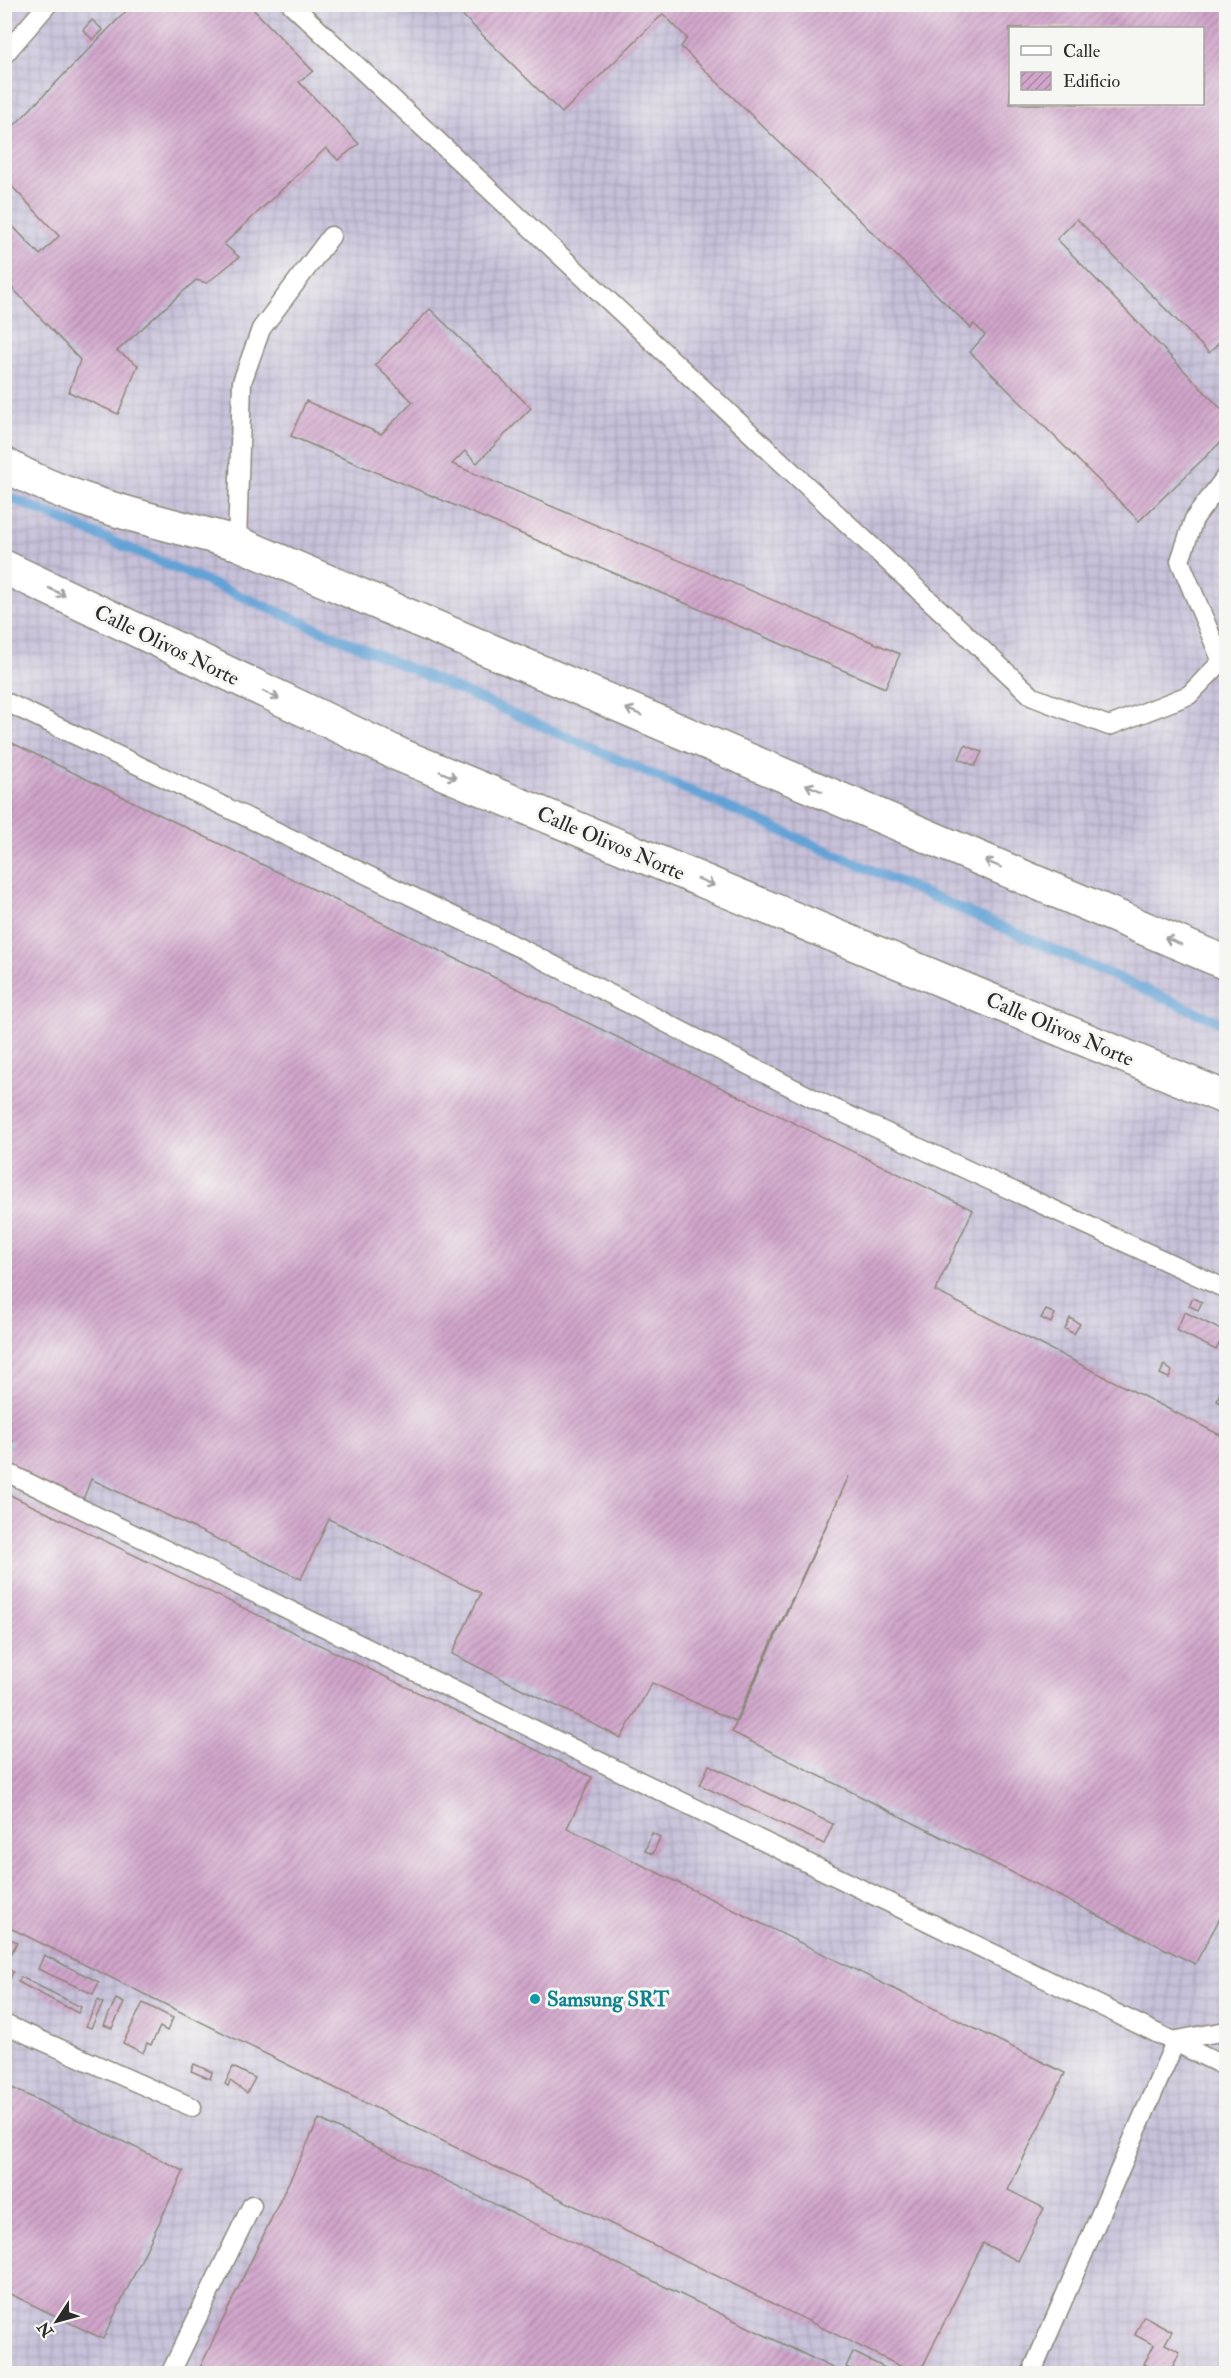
<svg xmlns="http://www.w3.org/2000/svg" width="1231" height="2378" font-family="'IM FELL Double Pica',serif">
  <defs>
    <pattern id="industrial-grid" width="8" height="8" patternUnits="userSpaceOnUse" patternTransform="scale(1.5)"><rect width="8" height="8" fill="#c6c0d9"/><path d="M0 4h8M4 0v8" fill="none" stroke="#aaa5ba"/></pattern>
    <pattern id="building-hatch" width="6" height="6" patternUnits="userSpaceOnUse" patternTransform="scale(1.5)"><rect width="6" height="6" fill="#d1a5cb"/><path d="M-1 1l2-2M0 6l6-6M5 7l2-2" fill="none" stroke="#aa87a5"/></pattern>
  </defs>
  <rect width="100%" height="100%" fill="#f6f6f2"/>
  <filter id="ink" filterUnits="userSpaceOnUse"><feTurbulence type="fractalNoise" baseFrequency=".0167" numOctaves="2"/><feDisplacementMap in="SourceGraphic" scale="12" xChannelSelector="R" yChannelSelector="G"/><feConvolveMatrix kernelMatrix="1 2 1 2 8 2 1 2 1" color-interpolation-filters="sRGB"/></filter>
  <filter id="wash" filterUnits="userSpaceOnUse"><feTurbulence type="fractalNoise" baseFrequency=".008" numOctaves="4" result="noise"/><feDisplacementMap in="SourceGraphic" scale="24" xChannelSelector="R" yChannelSelector="G"/><feGaussianBlur stdDeviation="1.35" result="paint"/><feColorMatrix in="noise" values="0 0 0 0 0 0 0 0 0 0 0 0 0 0 0 0 0 1.4 0 .05"/><feComposite in="paint" operator="in"/></filter>
  <g filter="url(#wash)">
    <rect width="100%" height="100%" fill="#efe3c8"/>
    <!-- industrial -->
    <path fill="url(#industrial-grid)" fill-rule="evenodd" d="M5,5H1226V2373H5ZM1010,28H1202V104H1010Z"/>
    <g fill="none" stroke-linecap="round" stroke-linejoin="round">
      <!-- stream -->
      <path stroke="#63a2d5" stroke-width="10" d="M4,495L402,665L1226,1025"/>
    </g>
    <g id="blocks">
      <!-- building -->
      <g fill="url(#building-hatch)" fill-rule="evenodd">
        <path d="M248,4L313,71L299,82L359,144L338,160L326,148L224,244L239,257L207,283L196,280L117,351L138,365L118,414L69,392L80,360L4,279V217L40,255L59,236L4,178V136L132,5Z"/>
        <path d="M457,4H1226V336L1209,353L1077,219L1057,239L1226,414V437L1139,521L970,352L985,335L974,324L971,328L681,47L687,38L663,14L562,113L454,7ZM1010,28H1202V104H1010Z"/>
        <path d="M92,20L103,30L93,40L83,30Z"/>
        <path d="M430,309L531,408L477,463L465,451L452,464L900,654L885,688L291,436L306,401L381,434L413,402L375,365Z"/>
        <path d="M4,739L973,1210L935,1291L1226,1438V1907L1195,1964L732,1732L849,1476L735,1721L652,1683L621,1738L452,1654L481,1593L329,1519L301,1579L91,1479L81,1505L4,1463L13,1441L4,1437Z"/>
        <path d="M965,745L982,752L975,766L959,759Z"/>
        <path d="M1193,1298L1202,1302L1198,1310L1189,1306Z"/>
        <path d="M1046,1310L1055,1314L1051,1323L1041,1318Z"/>
        <path d="M1185,1312L1225,1332L1216,1350L1176,1330Z"/>
        <path d="M1070,1318L1080,1324L1074,1334L1065,1329Z"/>
        <path d="M1164,1365L1172,1371L1169,1378L1160,1374Z"/>
        <path d="M1220,1392L1226,1395L1224,1404L1217,1401Z"/>
        <path d="M4,1492L592,1777L567,1828L1065,2073L1008,2190L1044,2208L1018,2261L983,2243L919,2374H916L4,1925Z"/>
        <path d="M709,1765L833,1824L824,1844L700,1785Z"/>
        <path d="M652,1833L660,1837L653,1854L645,1851Z"/>
        <path d="M4,1936L17,1942L10,1956L4,1953Z"/>
        <path d="M44,1955L99,1982L93,1994L38,1969Z"/>
        <path d="M4,1968L13,1972L10,1979L4,1977Z"/>
        <path d="M21,1977L81,2007L78,2013L18,1982Z"/>
        <path d="M116,1999L124,2003L112,2028L104,2025Z"/>
        <path d="M98,2000L103,2003L91,2028L86,2026Z"/>
        <path d="M143,2003L173,2018L167,2031L160,2027L151,2045L147,2043L143,2053L123,2043Z"/>
        <path d="M194,2064L212,2072L210,2079L191,2071Z"/>
        <path d="M233,2067L255,2078L247,2093L230,2081L228,2086L225,2084Z"/>
        <path d="M4,2084L184,2171L103,2339L4,2291Z"/>
        <path d="M319,2119L845,2374H197Z"/>
        <path d="M1144,2316L1172,2331L1165,2344L1180,2352L1169,2374H1162L1144,2364L1154,2345L1135,2335Z"/>
        <path d="M853,2352L897,2374H860L846,2367Z"/>
      </g>
    </g>
  </g>
  <g filter="url(#ink)">
    <use href="#blocks" fill-opacity="0" stroke="#8d877a" stroke-width="1.5"/>
    <g fill="none" stroke-linecap="round" stroke-linejoin="round">
      <defs>
        <g id="service">
          <path d="M291,4L1033,697L1109,726L1189,695L1226,657"/>
          <path d="M4,55L48,4"/>
          <path d="M237,543L242,382L261,329L331,236"/>
          <path d="M1222,662L1180,561L1194,519L1226,476"/>
          <path d="M4,701L524,950L824,1104L1226,1289"/>
          <path d="M4,1471L1226,2067"/>
          <path d="M4,2024L192,2107"/>
          <path d="M170,2374L252,2205"/>
          <path d="M1031,2374L1176,2040L1226,2031"/>
        </g>
        <g id="secondary">
          <path d="M4,464C75,505 160,521 237,543L1226,963"/>
          <path d="M4,567L400,755L1226,1098"/>
        </g>
      </defs>
      <!-- service casing -->
      <use href="#service" stroke="#8d877a" stroke-width="21"/>
      <!-- secondary casing -->
      <use href="#secondary" stroke="#8d877a" stroke-width="36"/>
      <!-- service -->
      <use href="#service" stroke="#fff" stroke-width="18"/>
      <!-- secondary -->
      <use href="#secondary" stroke="#fff" stroke-width="33"/>
    </g>
    <!-- one-way arrows -->
    <defs><path id="oneway-shaft" d="M-6 0H5M1.5-3L5.5 0L1.5 3" fill="none" stroke-width="1.6" stroke-linecap="round" stroke-linejoin="round" transform="scale(1.5)"/></defs>
    <g stroke="#a0a0a0">
      <use href="#oneway-shaft" transform="translate(57 592) rotate(26)"/>
      <use href="#oneway-shaft" transform="translate(271 695) rotate(26)"/>
      <use href="#oneway-shaft" transform="translate(634 712) rotate(-157)"/>
      <use href="#oneway-shaft" transform="translate(448 775) rotate(23)"/>
      <use href="#oneway-shaft" transform="translate(814 788) rotate(-157)"/>
      <use href="#oneway-shaft" transform="translate(993 864) rotate(-157)"/>
      <use href="#oneway-shaft" transform="translate(706 882) rotate(23)"/>
      <use href="#oneway-shaft" transform="translate(1173 941) rotate(-157)"/>
    </g>
  </g>
  <!-- markers -->
  <circle fill="#0f9aa8" stroke="#f6f6f2" stroke-width="2" cx="535" cy="1999" r="6"/>
  <g text-anchor="middle" stroke-width="6" stroke-linejoin="round" paint-order="stroke">
    <!-- street labels -->
    <g font-size="21" fill="#2b2b2b" stroke="#f6f6f2">
      <text transform="translate(167 645) rotate(26)" y="7">Calle Olivos Norte</text>
      <text transform="translate(611 843) rotate(23)" y="7">Calle Olivos Norte</text>
      <text transform="translate(1060 1029) rotate(23)" y="7">Calle Olivos Norte</text>
    </g>
    <!-- culture labels -->
    <g font-size="21" font-weight="bold" fill="#0d838f" stroke="#f6f6f2" text-anchor="start">
      <text x="547" y="2006">Samsung SRT</text>
    </g>
  </g>
  <!-- margin -->
  <rect width="1231" height="2378" fill="none" stroke="#f6f6f2" stroke-width="24"/>
  <!-- legend -->
  <rect x="1009" y="27" width="195" height="78" fill="#f6f6f2" stroke="#a5a5a2" stroke-width="1.5"/>
  <rect x="1021" y="46" width="30" height="9" fill="#ffffff" stroke="#a5a5a2" stroke-width="1.5"/>
  <text x="1063" y="57" font-size="18" fill="#2b2b2b">Calle</text>
  <rect x="1021" y="72" width="30" height="18" fill="url(#building-hatch)" stroke="#a5a5a2" stroke-width="1.5"/>
  <text x="1063" y="87" font-size="18" fill="#2b2b2b">Edificio</text>
  <!-- north arrow -->
  <g transform="translate(57 2321) rotate(234)" stroke="#f6f6f2" stroke-width="4.5" paint-order="stroke">
  <path d="M0-4.5L10 22L0 15L-10 22Z" fill="#2b2b2b"/>
  <text y="-9" font-size="16" font-weight="bold" text-anchor="middle" fill="#2b2b2b">N</text>
  </g>
</svg>
